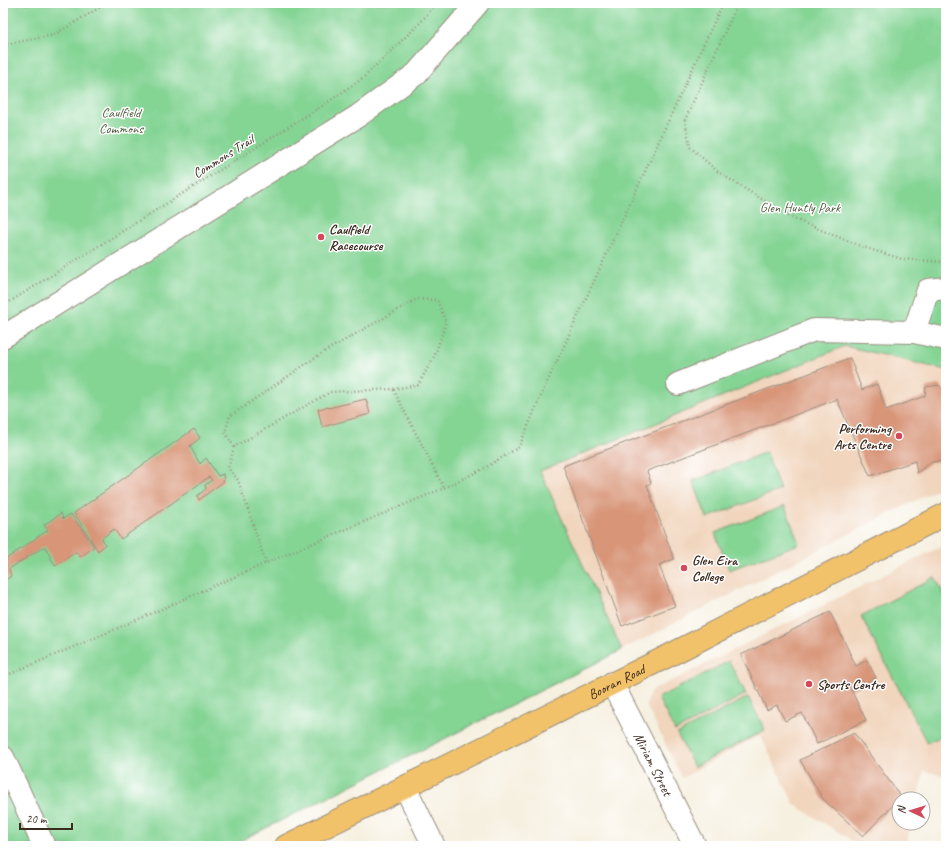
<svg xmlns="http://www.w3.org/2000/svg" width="949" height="849" font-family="Caveat,sans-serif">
  <rect width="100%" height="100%" fill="#fff"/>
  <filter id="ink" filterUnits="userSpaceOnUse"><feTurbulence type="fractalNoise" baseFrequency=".025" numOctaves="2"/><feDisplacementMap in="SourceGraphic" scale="8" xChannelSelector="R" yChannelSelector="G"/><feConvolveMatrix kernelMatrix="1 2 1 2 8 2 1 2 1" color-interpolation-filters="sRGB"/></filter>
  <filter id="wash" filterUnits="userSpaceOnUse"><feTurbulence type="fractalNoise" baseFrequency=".012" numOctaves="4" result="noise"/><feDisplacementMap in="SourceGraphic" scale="16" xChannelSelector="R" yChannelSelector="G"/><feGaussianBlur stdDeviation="0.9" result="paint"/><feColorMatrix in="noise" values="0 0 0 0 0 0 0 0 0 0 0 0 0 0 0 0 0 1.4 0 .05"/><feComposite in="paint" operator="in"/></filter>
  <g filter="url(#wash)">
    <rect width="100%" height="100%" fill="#f6f0e0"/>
    <!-- built -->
    <g fill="#f1d5bd">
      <path d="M845,346L946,370V485L622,650L540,471Z"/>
      <path d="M946,544V776L924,771L917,799H899V823H911L906,846H860L794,804L760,735L682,778L646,705L651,691Z"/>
    </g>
    <!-- green -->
    <g fill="#84d494" stroke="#607f59">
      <path d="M3,3H946V370L845,346L540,471L622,650L230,846H3Z"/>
      <path d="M766,452L780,490L707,518L693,481Z"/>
      <path d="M785,506L799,544L729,570L715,533Z"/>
      <path d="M935,577L946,599V734L927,743L861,616Z"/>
      <path d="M729,661L746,694L675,731L658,698Z"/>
      <path d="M748,697L765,730L694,767L677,734Z"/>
    </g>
    <g id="blocks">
      <!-- building -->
      <g fill="#d89578">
        <path d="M850,358L862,390L877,384L886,410L925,396L926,387L939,385L946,393V461L931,462L917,473L915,461L870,476L837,399L647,471L651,483L647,485L674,559L659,565L675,606L622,626L563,466Z"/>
        <path d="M366,399L370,414L322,427L318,409L328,407V408Z"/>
        <path d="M194,429L200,438L190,446L200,464L206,458L218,476L223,474L224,481L199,500L197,496L206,489L205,485L212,480L209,477L121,539L114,529L102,538L105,545L98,551L74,513Z"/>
        <path d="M61,513L63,519L71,514L94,547L80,557L76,552L55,566L45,546L9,569L11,576L3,582V561L48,530L44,525Z"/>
        <path d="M830,612L856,666L867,660L876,678L851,690L866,720L817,744L802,713L785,721L777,705L767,710L741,655Z"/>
        <path d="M854,733L901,797L863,836L823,799L800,760Z"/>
      </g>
    </g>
  </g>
  <g filter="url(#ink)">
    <use href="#blocks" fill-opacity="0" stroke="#988d7f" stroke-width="1"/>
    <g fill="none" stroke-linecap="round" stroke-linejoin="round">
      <defs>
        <g id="minor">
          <path d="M914,332L928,290L946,288"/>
          <path d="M3,337L358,116L416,74L478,3"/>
          <path d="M678,384L814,330L914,332L946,339"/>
          <path id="s1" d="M612,683L695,846"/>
          <path d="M3,757L44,846"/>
          <path d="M405,787L434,846"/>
        </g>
        <g id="major">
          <path id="s2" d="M286,846L672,654L946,514"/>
        </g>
      </defs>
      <!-- minor casing -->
      <use href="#minor" stroke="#988d7f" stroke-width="24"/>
      <!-- major casing -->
      <use href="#major" stroke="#988d7f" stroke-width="24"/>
      <!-- path -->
      <g stroke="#988d7f" stroke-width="2.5" stroke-dasharray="1 3" stroke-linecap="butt">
        <path d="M738,3L685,120L690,147L718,172L794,219L863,247L902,259L943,262L946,261"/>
        <path d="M3,45L54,35L107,3"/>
        <path d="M3,306L322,106L363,78L420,23L437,3"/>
        <path d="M234,447L225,432L230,416L322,353L417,299L437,300L446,322L435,355L418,385L393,389"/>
        <path d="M266,563L238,480L228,468L234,447L330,392L393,389L444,488"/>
        <path d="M3,677L139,619L266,563L444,488L485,468L519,447L543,391L723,3"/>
      </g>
      <!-- minor -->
      <use href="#minor" stroke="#fff" stroke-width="22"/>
      <!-- major -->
      <use href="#major" stroke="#f2c26a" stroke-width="22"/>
    </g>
  </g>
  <!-- markers -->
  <g fill="#d1495b" stroke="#fff" stroke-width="1.5">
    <circle cx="321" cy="237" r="4"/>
    <circle cx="899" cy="436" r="4"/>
    <circle cx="684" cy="568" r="4"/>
    <circle cx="809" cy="684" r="4"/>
  </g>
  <g text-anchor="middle" stroke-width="3" stroke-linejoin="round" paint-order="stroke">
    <!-- park labels -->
    <g font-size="14" fill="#515d41" stroke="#fff">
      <text x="121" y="117">Caulfield<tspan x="121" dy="16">Commons</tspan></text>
      <text x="800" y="212">Glen Huntly Park</text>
    </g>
    <!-- street labels -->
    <g font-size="14" fill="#3b2a1e" stroke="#fff">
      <text transform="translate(223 156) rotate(-32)" y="5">Commons Trail</text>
      <text dy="5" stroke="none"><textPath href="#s2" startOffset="369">Booran Road</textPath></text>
      <text dy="5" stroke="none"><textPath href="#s1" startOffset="91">Miriam Street</textPath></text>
    </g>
    <!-- poi labels -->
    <g font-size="14" font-weight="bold" fill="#3b2a1e" stroke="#fff" text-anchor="start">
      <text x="329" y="234">Caulfield<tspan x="329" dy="16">Racecourse</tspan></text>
      <text x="891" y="433" text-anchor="end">Performing<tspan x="891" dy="16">Arts Centre</tspan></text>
      <text x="692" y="565">Glen Eira<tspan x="692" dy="16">College</tspan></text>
      <text x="817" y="689">Sports Centre</text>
    </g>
  </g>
  <!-- margin -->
  <rect width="949" height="849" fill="none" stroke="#fff" stroke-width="16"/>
  <!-- north arrow -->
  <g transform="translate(911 811) rotate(274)"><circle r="19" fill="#ffffff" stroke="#b1aaa5"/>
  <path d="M0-3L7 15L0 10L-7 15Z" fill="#d1495b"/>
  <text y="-6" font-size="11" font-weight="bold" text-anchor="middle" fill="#3b2a1e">N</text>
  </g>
  <!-- scale -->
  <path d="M20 823v6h52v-6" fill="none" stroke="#3b2a1e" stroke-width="2"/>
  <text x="26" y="823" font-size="12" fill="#3b2a1e" stroke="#ffffff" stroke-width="3" paint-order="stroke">20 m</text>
</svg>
